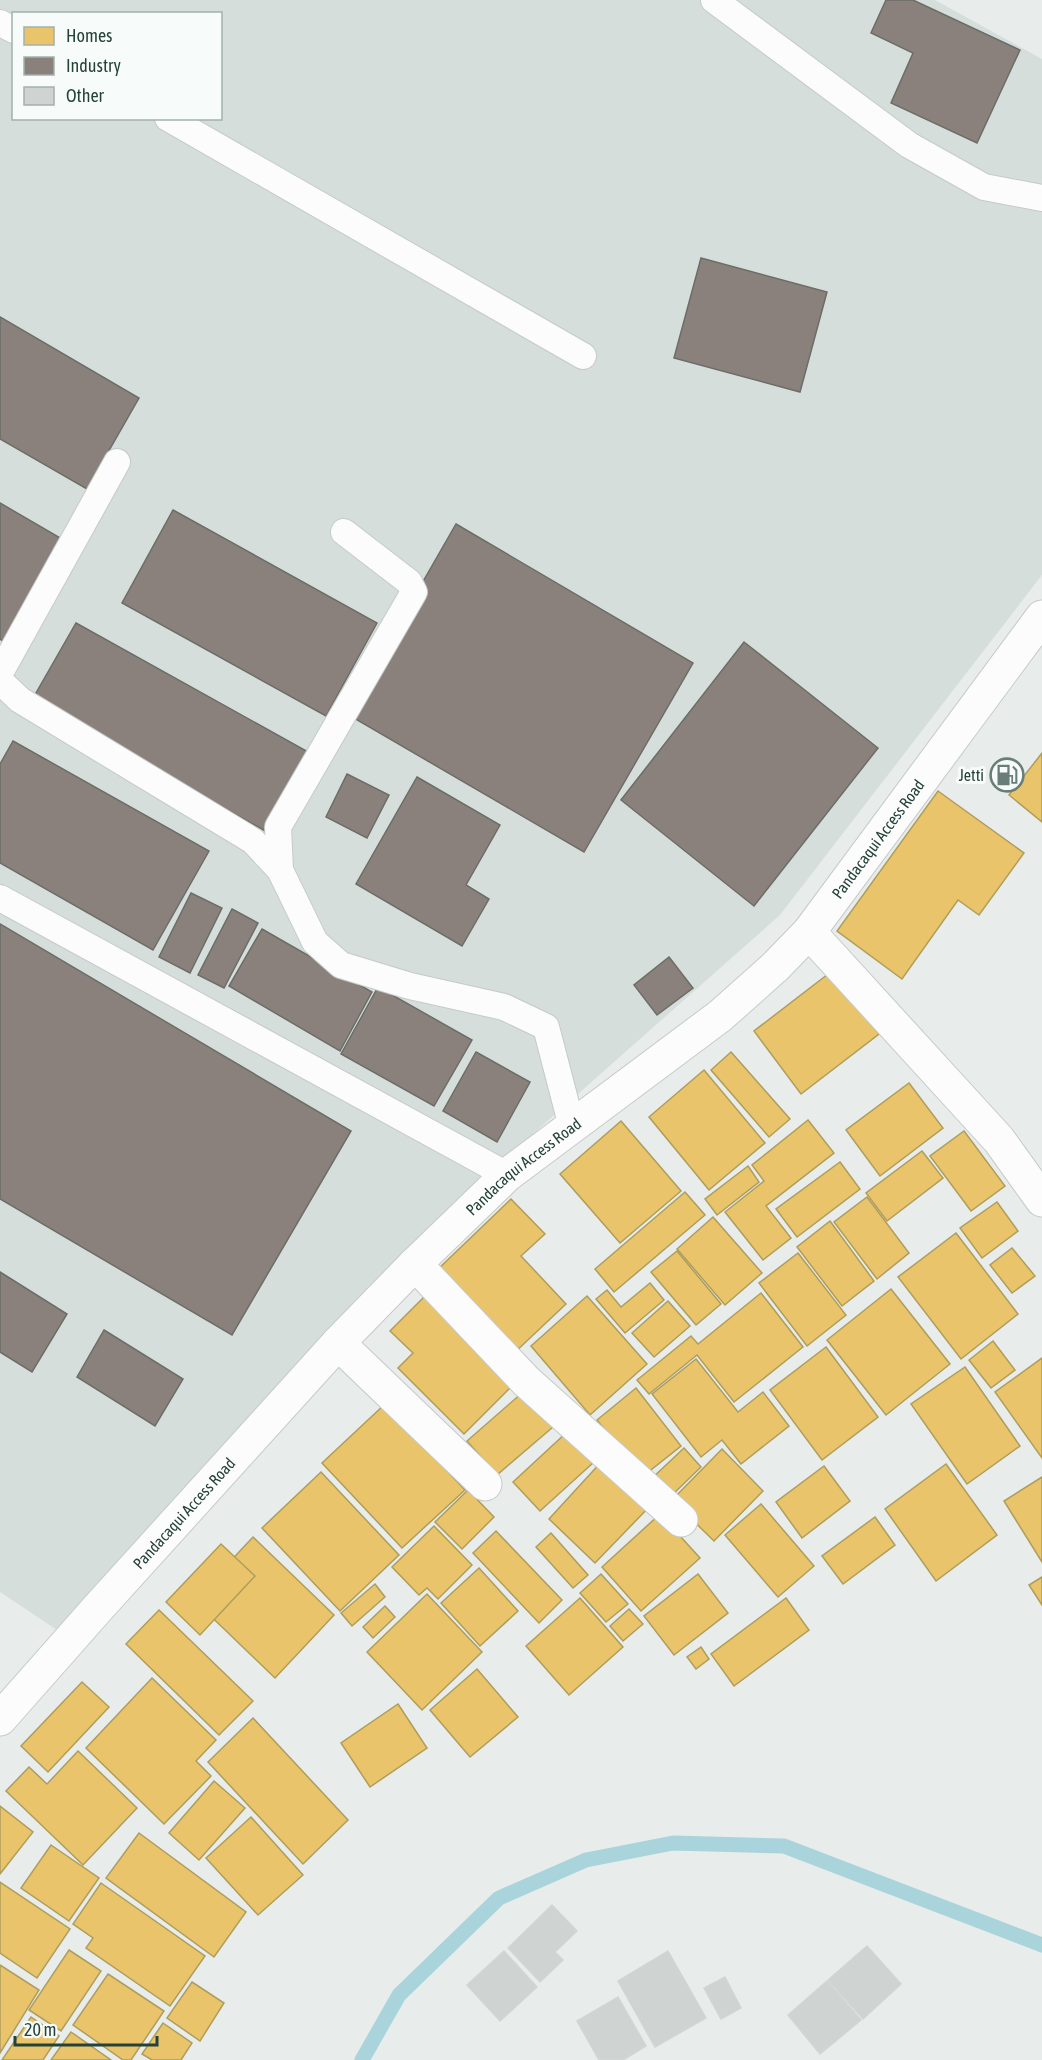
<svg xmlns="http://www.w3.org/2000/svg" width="1042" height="2060" font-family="'Asap Condensed',sans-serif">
  <rect width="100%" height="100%" fill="#e8edeb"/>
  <!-- built -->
  <path fill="#d6dedb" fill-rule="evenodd" d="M0,0H935L1042,59V575L780,915L482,1179L57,1630L0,1592ZM14,14H220V118H14Z"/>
  <!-- homes -->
  <g fill="#e9c46a" stroke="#ae9d5c" stroke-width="1.5">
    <path d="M1042,753V822L1009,795Z"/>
    <path d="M938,791L1024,853L979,915L958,900L902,979L837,931Z"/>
    <path d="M832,971L879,1034L801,1094L754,1031Z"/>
    <path d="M731,1052L790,1119L769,1137L711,1070Z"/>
    <path d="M704,1070L765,1143L709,1190L649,1117Z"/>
    <path d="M909,1083L943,1128L880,1176L846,1130Z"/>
    <path d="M808,1120L834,1153L766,1206L791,1238L763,1260L725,1212L764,1181L752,1165Z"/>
    <path d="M621,1121L681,1191L620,1243L560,1174Z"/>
    <path d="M964,1131L1005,1186L971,1211L930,1156Z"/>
    <path d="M922,1151L943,1178L887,1221L866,1193Z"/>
    <path d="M840,1162L860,1189L797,1237L776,1209Z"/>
    <path d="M748,1166L759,1182L717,1215L705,1199Z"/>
    <path d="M685,1192L705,1215L614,1292L595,1269Z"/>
    <path d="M867,1197L909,1253L877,1279L834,1222Z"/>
    <path d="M511,1199L545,1234L521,1256L566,1304L512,1355L434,1273Z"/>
    <path d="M997,1202L1018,1231L982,1258L960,1228Z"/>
    <path d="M713,1217L762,1273L725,1305L677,1249Z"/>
    <path d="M830,1221L874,1281L842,1306L797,1247Z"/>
    <path d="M956,1233L1018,1314L961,1359L898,1277Z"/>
    <path d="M1012,1248L1035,1276L1012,1293L990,1265Z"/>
    <path d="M677,1251L721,1304L696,1325L651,1272Z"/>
    <path d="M798,1253L846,1315L807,1346L759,1283Z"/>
    <path d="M650,1283L664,1300L625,1333L596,1299L607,1290L621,1307Z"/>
    <path d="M891,1289L950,1364L886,1415L827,1340Z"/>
    <path d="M761,1293L803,1347L734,1402L697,1355L649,1394L637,1380L691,1336L698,1344Z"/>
    <path d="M427,1294L515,1383L464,1434L398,1368L413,1353L390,1331Z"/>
    <path d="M587,1296L647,1364L590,1415L531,1346Z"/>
    <path d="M668,1301L690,1326L654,1357L632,1333Z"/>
    <path d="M993,1341L1015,1370L991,1388L969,1360Z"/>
    <path d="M826,1347L878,1417L822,1460L770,1390Z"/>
    <path d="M1042,1358V1458L995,1392Z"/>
    <path d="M696,1359L738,1412L763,1392L789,1426L741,1464L722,1440L701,1457L652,1394Z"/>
    <path d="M965,1367L1020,1446L967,1484L911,1404Z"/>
    <path d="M636,1388L681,1446L642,1477L597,1420Z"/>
    <path d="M523,1392L553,1427L497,1475L467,1441Z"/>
    <path d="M385,1404L465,1490L402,1548L322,1463Z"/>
    <path d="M567,1432L594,1462L540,1511L513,1482Z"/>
    <path d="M684,1448L701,1467L667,1500L649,1481Z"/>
    <path d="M722,1449L763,1491L714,1541L672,1500Z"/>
    <path d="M603,1460L651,1505L595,1563L549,1519Z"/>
    <path d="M946,1464L997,1535L936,1581L885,1509Z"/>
    <path d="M824,1466L850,1501L802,1538L776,1502Z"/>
    <path d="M321,1472L399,1555L340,1611L262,1528Z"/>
    <path d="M1042,1477V1562L1004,1501Z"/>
    <path d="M468,1490L494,1517L462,1549L435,1522Z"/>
    <path d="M761,1504L814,1566L778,1597L725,1535Z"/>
    <path d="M660,1514L700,1558L641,1611L602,1567Z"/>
    <path d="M875,1517L895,1545L843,1584L822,1556Z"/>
    <path d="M434,1526L472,1565L438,1599L427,1588L419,1595L392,1567Z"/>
    <path d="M496,1531L562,1600L539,1623L473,1553Z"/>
    <path d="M551,1533L588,1575L573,1588L536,1547Z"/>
    <path d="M253,1537L334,1615L275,1678L194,1600Z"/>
    <path d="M221,1544L255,1576L200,1635L166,1602Z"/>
    <path d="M479,1568L518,1611L480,1646L441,1603Z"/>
    <path d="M601,1574L628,1604L606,1622L580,1593Z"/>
    <path d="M698,1574L728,1613L674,1655L644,1616Z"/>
    <path d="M1042,1577V1605L1029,1585Z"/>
    <path d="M375,1584L385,1597L352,1626L341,1613Z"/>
    <path d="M427,1594L482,1652L422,1710L367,1652Z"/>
    <path d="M580,1598L623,1647L569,1695L526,1646Z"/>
    <path d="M786,1598L809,1630L734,1686L711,1654Z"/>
    <path d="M385,1606L395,1617L373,1638L363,1627Z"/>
    <path d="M629,1609L643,1624L623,1641L610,1626Z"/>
    <path d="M159,1610L253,1701L219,1735L126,1644Z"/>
    <path d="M701,1647L709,1659L696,1669L687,1657Z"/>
    <path d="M477,1669L518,1717L470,1757L430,1710Z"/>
    <path d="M152,1678L216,1740L196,1761L211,1776L164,1824L86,1748Z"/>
    <path d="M82,1682L109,1707L48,1772L21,1746Z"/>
    <path d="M398,1704L427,1748L370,1787L341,1743Z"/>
    <path d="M253,1718L348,1820L303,1864L208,1762Z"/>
    <path d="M78,1751L137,1808L83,1865L6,1791L29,1767L47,1784Z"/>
    <path d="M214,1781L245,1808L199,1860L169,1833Z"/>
    <path d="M0,1806L33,1832L0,1874Z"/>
    <path d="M251,1817L303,1875L258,1915L206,1858Z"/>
    <path d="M139,1833L246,1912L214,1957L106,1878Z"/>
    <path d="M51,1845L99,1878L69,1921L21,1888Z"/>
    <path d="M0,1882L70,1929L37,1978L0,1953Z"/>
    <path d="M101,1883L205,1956L170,2006L86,1948L93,1938L73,1924Z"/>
    <path d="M69,1950L101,1971L61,2031L29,2010Z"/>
    <path d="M0,1965L39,1990L0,2053Z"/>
    <path d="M108,1974L164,2011L131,2060H123L73,2025Z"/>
    <path d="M192,1982L224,2003L200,2041L167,2018Z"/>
    <path d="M31,2017L59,2036L43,2060H2Z"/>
    <path d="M163,2023L192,2043L181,2060H152L142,2054Z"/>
    <path d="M71,2032L111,2060H51Z"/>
  </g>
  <!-- industry -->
  <g fill="#8a817c" stroke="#6b6e68" stroke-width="1.5">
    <path d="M886,0H913L1020,50L977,143L891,103L913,53L871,33Z"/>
    <path d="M701,258L827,292L800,392L674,358Z"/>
    <path d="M0,317L139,398L87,489L0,439Z"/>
    <path d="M0,503L62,539L4,642L0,639Z"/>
    <path d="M173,510L377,623L326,716L122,603Z"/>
    <path d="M456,524L693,663L584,852L347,714Z"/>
    <path d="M76,623L310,753L267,832L32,700Z"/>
    <path d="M744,642L878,748L754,906L621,800Z"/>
    <path d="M13,741L209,851L153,950L0,863V764Z"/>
    <path d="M347,774L389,795L367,838L326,817Z"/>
    <path d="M417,777L500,825L466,885L489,899L462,946L356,884Z"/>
    <path d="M191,893L222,908L190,973L159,957Z"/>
    <path d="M232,909L258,923L224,988L198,975Z"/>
    <path d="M0,924L351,1131L232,1335L0,1199Z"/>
    <path d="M262,929L372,992L340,1051L229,986Z"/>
    <path d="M669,957L693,988L657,1015L634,985Z"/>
    <path d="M378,987L472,1040L434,1106L341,1054Z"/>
    <path d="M476,1052L530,1082L497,1142L443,1111Z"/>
    <path d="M0,1272L67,1314L32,1372L0,1352Z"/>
    <path d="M104,1330L183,1379L155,1426L77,1377Z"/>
  </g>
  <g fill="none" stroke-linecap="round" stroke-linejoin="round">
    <!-- stream -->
    <path stroke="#a9d4db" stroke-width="15" d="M362,2060L399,1995L499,1898L586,1860L673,1843L784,1846L1042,1945"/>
  </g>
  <!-- building -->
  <g fill="#cfd4d2" stroke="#d1d6d4" stroke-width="1.5">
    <path d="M552,1905L577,1931L555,1952L563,1960L540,1982L508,1948Z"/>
    <path d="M867,1946L901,1984L863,2019L828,1980Z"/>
    <path d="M504,1951L537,1987L500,2021L467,1985Z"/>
    <path d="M668,1951L706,2018L655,2047L618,1981Z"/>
    <path d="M725,1977L741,2008L721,2019L704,1988Z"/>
    <path d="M827,1981L861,2020L820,2054L788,2015Z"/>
    <path d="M618,1997L646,2046L623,2060H599L577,2021Z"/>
  </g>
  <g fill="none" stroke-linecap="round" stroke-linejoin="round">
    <defs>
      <g id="service">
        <path d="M714,0L909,145L984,187L1042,198"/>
        <path d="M0,23L14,30"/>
        <path d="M168,118L583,356"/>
        <path d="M344,532L409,582L414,592L278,827L280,870L315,942L341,965L410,986L504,1007L546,1027L572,1127"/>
        <path d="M0,673L117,462"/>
        <path d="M0,676L1,682L20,700L253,841L280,870"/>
        <path d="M0,898L507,1175"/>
      </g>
      <g id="minor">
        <path d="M809,932L999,1140L1042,1200"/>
        <path d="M415,1264L526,1381L681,1520"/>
        <path d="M338,1343L485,1484"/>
      </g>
      <g id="tertiary">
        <path id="s1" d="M0,1719L98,1608L338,1343L415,1264L507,1175L720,1016L775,967L809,932L1042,617"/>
      </g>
    </defs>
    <!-- service casing -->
    <use href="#service" stroke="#c5cac8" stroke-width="28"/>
    <!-- minor casing -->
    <use href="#minor" stroke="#c5cac8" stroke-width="35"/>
    <!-- tertiary casing -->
    <use href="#tertiary" stroke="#c5cac8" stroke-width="35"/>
    <!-- service -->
    <use href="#service" stroke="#fcfcfc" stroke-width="26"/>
    <!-- minor -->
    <use href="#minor" stroke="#fcfcfc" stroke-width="33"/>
    <!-- tertiary -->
    <use href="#tertiary" stroke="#fcfcfc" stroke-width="33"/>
  </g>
  <!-- icons -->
  <defs>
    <symbol id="fuel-ring" viewBox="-11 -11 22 22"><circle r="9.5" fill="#f7fbf9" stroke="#697e78" stroke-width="1.5"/><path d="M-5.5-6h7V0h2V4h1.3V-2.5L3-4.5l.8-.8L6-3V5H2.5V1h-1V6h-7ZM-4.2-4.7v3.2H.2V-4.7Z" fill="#697e78"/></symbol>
  </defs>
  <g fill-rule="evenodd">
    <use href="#fuel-ring" x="988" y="756" width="38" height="38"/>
  </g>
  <g text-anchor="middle" stroke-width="6" stroke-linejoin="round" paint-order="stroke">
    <!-- poi labels -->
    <g font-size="16" fill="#24423a" stroke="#f7fbf9" text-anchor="end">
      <text x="984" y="781">Jetti</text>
    </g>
    <!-- street labels -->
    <g font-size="16" fill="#24423a" stroke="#f7fbf9">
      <text dy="6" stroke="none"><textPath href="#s1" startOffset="1248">Pandacaqui Access Road</textPath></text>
      <text dy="6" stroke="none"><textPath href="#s1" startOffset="762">Pandacaqui Access Road</textPath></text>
      <text dy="6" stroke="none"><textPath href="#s1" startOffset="276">Pandacaqui Access Road</textPath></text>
    </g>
  </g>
  <!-- legend -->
  <rect x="12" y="12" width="210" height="108" fill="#f7fbf9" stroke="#a3b1ad" stroke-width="1.5"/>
  <rect x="24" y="27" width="30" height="18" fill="#e9c46a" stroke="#a3b1ad" stroke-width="1.5"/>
  <text x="66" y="42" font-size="18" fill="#24423a">Homes</text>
  <rect x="24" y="57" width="30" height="18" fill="#8a817c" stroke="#a3b1ad" stroke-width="1.5"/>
  <text x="66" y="72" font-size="18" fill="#24423a">Industry</text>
  <rect x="24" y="87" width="30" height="18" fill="#cfd4d2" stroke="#a3b1ad" stroke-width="1.5"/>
  <text x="66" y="102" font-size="18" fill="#24423a">Other</text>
  <!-- scale -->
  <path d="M15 2036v9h142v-9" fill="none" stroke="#24423a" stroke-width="3"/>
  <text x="24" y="2036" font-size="18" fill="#24423a" stroke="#f7fbf9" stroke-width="4.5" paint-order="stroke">20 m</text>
</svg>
